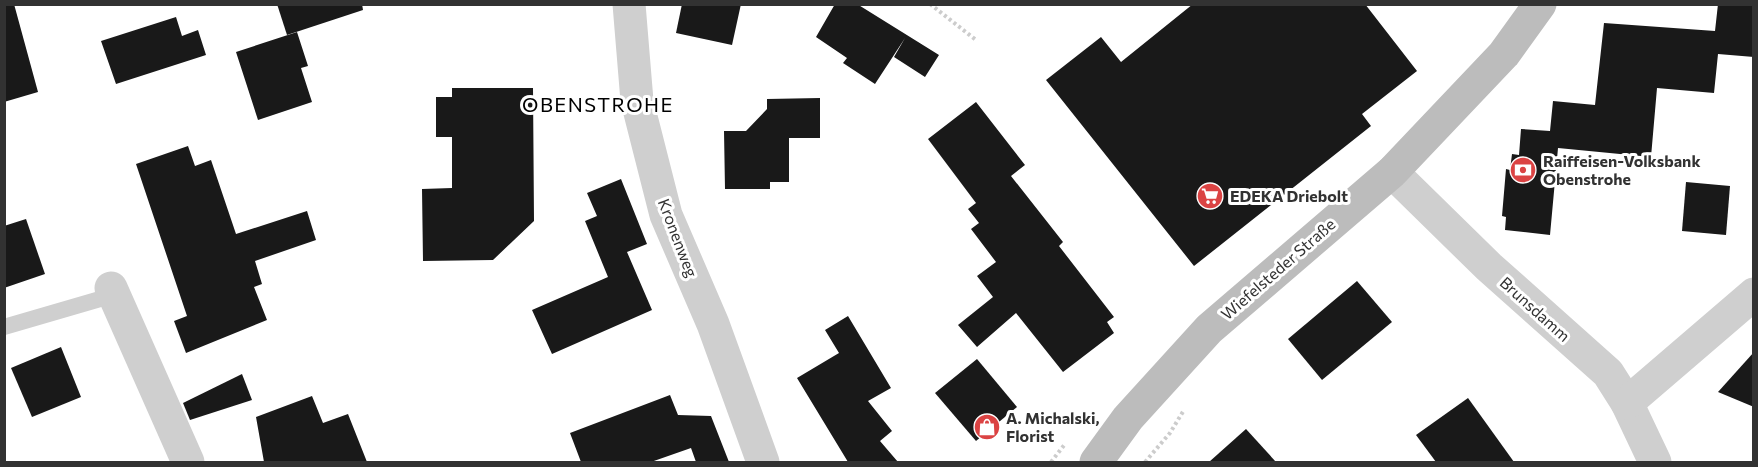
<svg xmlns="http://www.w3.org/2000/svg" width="1758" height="467" font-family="Commissioner,sans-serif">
  <rect width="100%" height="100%" fill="#fff"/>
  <!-- building -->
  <g fill="#191919">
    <path d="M4,4H14L38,92L4,102Z"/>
    <path d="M277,4H362L363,10L287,35Z"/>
    <path d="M682,4H741L732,45L676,33Z"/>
    <path d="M835,4H857L939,55L925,77L894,57L905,38L875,84L843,63L847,58L816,37Z"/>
    <path d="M1193,4H1365L1417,71L1362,114L1371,126L1194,266L1046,80L1101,37L1121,62Z"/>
    <path d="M1718,4H1754V57L1718,54L1714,93L1657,88L1651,157L1558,148L1550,235L1505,230L1506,217L1502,216L1506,169L1510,170L1512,154L1519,155L1521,129L1550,131L1553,101L1595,105L1604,23L1715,31Z"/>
    <path d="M176,17L182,36L198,30L206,55L116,84L101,41Z"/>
    <path d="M297,32L308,66L301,68L312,102L258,120L236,52Z"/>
    <path d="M452,88H533L534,221L493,260L423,261L422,189L452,188V137H436V97H452Z"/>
    <path d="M820,98V138H789V182H770V189H725L724,131H746L767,109V99Z"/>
    <path d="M976,102L1025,165L1011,176L1063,242L1059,246L1114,317L1107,322L1114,333L1063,372L1016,313L977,347L958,325L993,297L977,276L996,262L971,229L979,223L968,209L976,203L928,139Z"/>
    <path d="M188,146L195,166L211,160L236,234L307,211L316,240L255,261L262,284L254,287L267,320L186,353L174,321L187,316L136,164Z"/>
    <path d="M621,179L647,244L627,252L652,310L552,354L532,310L608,277L585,221L597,216L587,193Z"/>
    <path d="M1686,182L1730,186L1726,235L1682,231Z"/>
    <path d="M26,219L45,274L4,288V226Z"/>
    <path d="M1357,281L1392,322L1322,380L1288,339Z"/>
    <path d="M848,316L891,388L868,401L892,431L880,441L898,462H848L797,378L839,353L825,330Z"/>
    <path d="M61,347L81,397L32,417L11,368Z"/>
    <path d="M1754,352V407L1718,392Z"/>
    <path d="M977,359L1017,407L976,441L935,393Z"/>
    <path d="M242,374L252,400L190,420L183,403Z"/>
    <path d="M670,395L678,415L711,416L729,462H696L691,448L651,462H581L570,433Z"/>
    <path d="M312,396L323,423L348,414L367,462H264L256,417Z"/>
    <path d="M1468,398L1514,462H1436L1416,435Z"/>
    <path d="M1246,429L1276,462H1209Z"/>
  </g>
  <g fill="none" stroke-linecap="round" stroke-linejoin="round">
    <!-- path -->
    <g stroke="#ccc" stroke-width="4" stroke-dasharray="3 3" stroke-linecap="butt">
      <path d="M930,4L976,40"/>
      <path d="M1051,462L1065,444"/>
      <path d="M1145,462L1170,433L1184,410"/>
    </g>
    <!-- service -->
    <path stroke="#cfcfcf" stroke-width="16" d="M4,327L107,297L109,292"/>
    <!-- minor -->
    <g stroke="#cfcfcf" stroke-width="33">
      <path d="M629,4L637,101L666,215L713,324L763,462"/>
      <path d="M1392,172L1489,267L1608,373L1627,403L1655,462"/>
      <path d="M111,288L188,462"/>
      <path d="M1627,403L1754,294"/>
    </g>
    <!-- secondary -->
    <path stroke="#bcbcbc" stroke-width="33" d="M1096,462L1128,418L1209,329L1392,172L1504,54L1540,4"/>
  </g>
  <!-- icons -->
  <defs>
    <symbol id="bank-disc" viewBox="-11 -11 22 22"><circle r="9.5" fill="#db4343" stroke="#fff"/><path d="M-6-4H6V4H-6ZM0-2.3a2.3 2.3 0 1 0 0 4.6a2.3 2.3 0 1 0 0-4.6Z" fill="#fff"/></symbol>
    <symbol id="supermarket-disc" viewBox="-11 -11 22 22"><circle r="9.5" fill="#db4343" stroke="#fff"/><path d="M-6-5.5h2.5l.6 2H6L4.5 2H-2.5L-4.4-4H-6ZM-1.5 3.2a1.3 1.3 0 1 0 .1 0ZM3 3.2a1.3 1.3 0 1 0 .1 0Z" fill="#fff"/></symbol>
    <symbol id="shop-disc" viewBox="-11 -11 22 22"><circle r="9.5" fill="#db4343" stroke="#fff"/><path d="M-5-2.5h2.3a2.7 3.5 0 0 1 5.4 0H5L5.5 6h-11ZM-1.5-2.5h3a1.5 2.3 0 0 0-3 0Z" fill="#fff"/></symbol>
  </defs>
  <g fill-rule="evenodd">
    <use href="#bank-disc" x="1508" y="155" width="30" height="30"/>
    <use href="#supermarket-disc" x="1195" y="181" width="30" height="30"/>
    <use href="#shop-disc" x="972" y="412" width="30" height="30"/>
  </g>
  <g text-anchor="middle" stroke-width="6" stroke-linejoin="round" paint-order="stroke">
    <!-- poi labels -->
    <g font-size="16" font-weight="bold" fill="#323232" stroke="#fff" text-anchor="start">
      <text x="1543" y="167">Raiffeisen-Volksbank<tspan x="1543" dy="18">Obenstrohe</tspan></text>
      <text x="1230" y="202">EDEKA Driebolt</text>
      <text x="1006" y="424">A. Michalski,<tspan x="1006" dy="18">Florist</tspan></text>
    </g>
    <!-- street labels -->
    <g font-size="16" fill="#323232" stroke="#fff">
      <text transform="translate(678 238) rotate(69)" y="6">Kronenweg</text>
      <text transform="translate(1278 269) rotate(-41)" y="6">Wiefelsteder Straße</text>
      <text transform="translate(1535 309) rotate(42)" y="6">Brunsdamm</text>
    </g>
    <!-- quarter labels -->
    <g font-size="20" letter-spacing="1.5" fill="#000" stroke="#fff">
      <text x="598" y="112">OBENSTROHE</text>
    </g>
  </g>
  <!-- border -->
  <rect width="1758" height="467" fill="none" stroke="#323232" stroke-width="12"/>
</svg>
